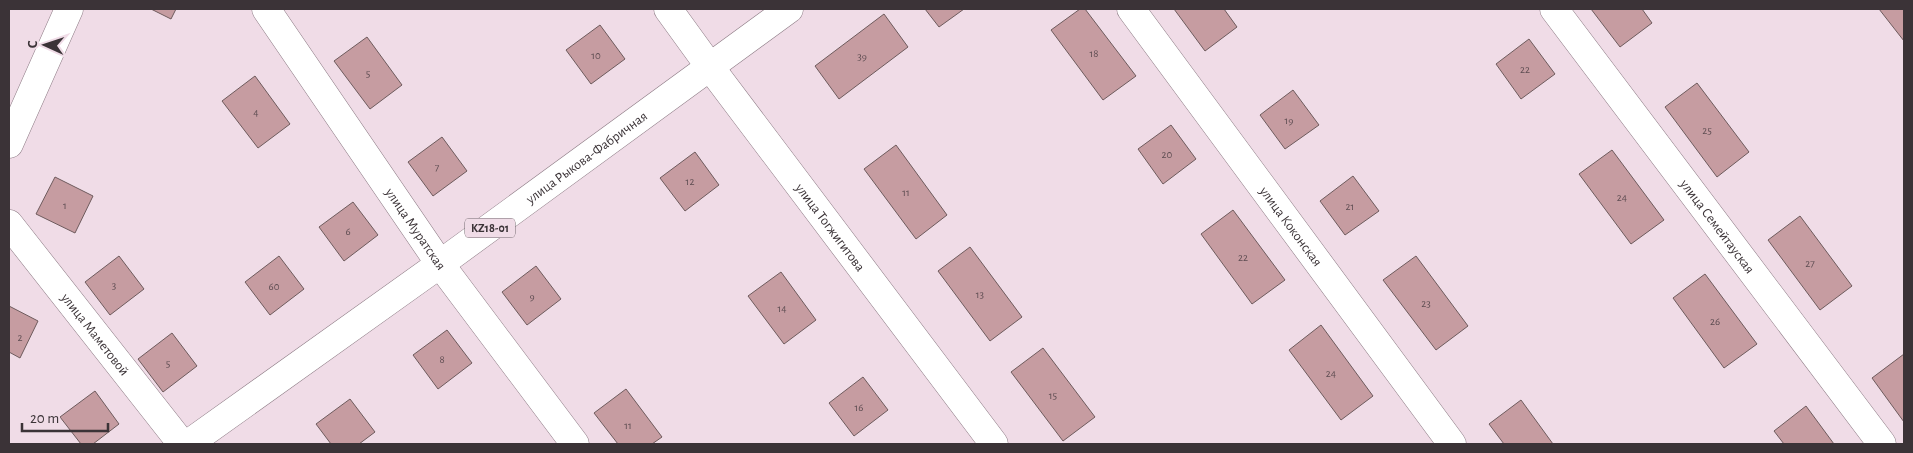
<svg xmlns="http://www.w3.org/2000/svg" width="1913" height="453" font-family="'Alegreya Sans',sans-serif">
  <rect width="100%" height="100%" fill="#f0dce7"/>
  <!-- building -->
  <g fill="#c69ca1" stroke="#6e5b5d">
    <path d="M151,9H176L171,19Z"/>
    <path d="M925,9H964L939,27Z"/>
    <path d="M1080,9H1085L1136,76L1103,100L1051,30Z"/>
    <path d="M1174,9H1224L1237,27L1205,51Z"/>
    <path d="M1591,9H1642L1652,23L1620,47Z"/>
    <path d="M1879,9H1904V41Z"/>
    <path d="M884,14L908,47L839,99L815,66Z"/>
    <path d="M600,25L625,59L591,84L566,50Z"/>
    <path d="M367,37L402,85L370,109L334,61Z"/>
    <path d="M1529,39L1555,74L1521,99L1496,64Z"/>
    <path d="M255,76L290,124L258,148L222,101Z"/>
    <path d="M1697,83L1749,152L1717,177L1665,107Z"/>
    <path d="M1293,90L1319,125L1285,149L1260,115Z"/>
    <path d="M1171,125L1196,159L1163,184L1138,149Z"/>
    <path d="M442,137L467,171L433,196L408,162Z"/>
    <path d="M896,145L947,215L916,239L864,169Z"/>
    <path d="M1612,150L1664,220L1631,244L1579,174Z"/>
    <path d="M695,152L719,185L685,211L660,178Z"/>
    <path d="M1353,176L1379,211L1345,235L1320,201Z"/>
    <path d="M55,177L93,196L75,233L36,214Z"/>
    <path d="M353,202L378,235L344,261L319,227Z"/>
    <path d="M1233,210L1285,280L1252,304L1201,234Z"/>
    <path d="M1800,216L1852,286L1820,310L1768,240Z"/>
    <path d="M970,247L1022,317L990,341L938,271Z"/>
    <path d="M119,256L144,289L110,315L85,282Z"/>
    <path d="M279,256L304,289L270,315L245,282Z"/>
    <path d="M1416,256L1468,326L1436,350L1383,280Z"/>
    <path d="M536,266L561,299L527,325L502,292Z"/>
    <path d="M781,272L816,320L784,344L748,296Z"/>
    <path d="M1705,274L1757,344L1724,368L1673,298Z"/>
    <path d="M9,306L38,321L20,358L9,352Z"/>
    <path d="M1321,325L1373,396L1341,420L1289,350Z"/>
    <path d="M447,330L472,363L438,389L413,355Z"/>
    <path d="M172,333L197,366L163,392L138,359Z"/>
    <path d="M1043,348L1095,417L1063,441L1011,372Z"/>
    <path d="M1904,354V422L1872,378Z"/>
    <path d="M863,377L888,410L854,436L829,403Z"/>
    <path d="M626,389L662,437L652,444H618L594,413Z"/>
    <path d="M95,391L119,424L93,444H81L60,417Z"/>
    <path d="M350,399L375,432L359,444H331L316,424Z"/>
    <path d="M1521,400L1553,444H1504L1489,424Z"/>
    <path d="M1806,406L1834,444H1784L1774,431Z"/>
  </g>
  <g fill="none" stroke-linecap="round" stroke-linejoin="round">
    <defs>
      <g id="street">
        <path id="s1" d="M266,9L440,264L575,444"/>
        <path id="s2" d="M668,9L710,67L994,444"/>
        <path id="s3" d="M1131,9L1452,444"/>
        <path id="s4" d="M1554,9L1882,444"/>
        <path id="s5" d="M9,224L182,444"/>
      </g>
      <path id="secondary" d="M9,144L69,9"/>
      <g id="primary">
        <path id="s6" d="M188,444L440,264L789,9"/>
      </g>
    </defs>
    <!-- street casing -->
    <use href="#street" stroke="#8d7b85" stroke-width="29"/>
    <!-- secondary casing -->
    <use href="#secondary" stroke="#8d7b85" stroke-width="29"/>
    <!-- primary casing -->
    <use href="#primary" stroke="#8d7b85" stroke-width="29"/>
    <!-- street -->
    <use href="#street" stroke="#fff" stroke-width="28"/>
    <!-- secondary -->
    <use href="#secondary" stroke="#fff" stroke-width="28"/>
    <!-- primary -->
    <use href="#primary" stroke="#fff" stroke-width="28"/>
  </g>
  <g text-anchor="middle" stroke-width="5" stroke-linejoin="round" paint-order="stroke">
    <!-- number labels -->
    <g font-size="11" fill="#5e4d52">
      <text x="1094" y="57">18</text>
      <text x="596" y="59">10</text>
      <text x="862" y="60">39</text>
      <text x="1525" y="73">22</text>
      <text x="368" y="77">5</text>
      <text x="256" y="116">4</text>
      <text x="1289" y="124">19</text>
      <text x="1707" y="134">25</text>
      <text x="1167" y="158">20</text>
      <text x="437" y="171">7</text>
      <text x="690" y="185">12</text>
      <text x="906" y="196">11</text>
      <text x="1622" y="201">24</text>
      <text x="65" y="209">1</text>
      <text x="1350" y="210">21</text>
      <text x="348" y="235">6</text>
      <text x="1243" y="261">22</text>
      <text x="1810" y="267">27</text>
      <text x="114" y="289">3</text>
      <text x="274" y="290">60</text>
      <text x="980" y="298">13</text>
      <text x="532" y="300">9</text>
      <text x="1426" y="307">23</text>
      <text x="782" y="312">14</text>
      <text x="1715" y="325">26</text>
      <text x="20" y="341">2</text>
      <text x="442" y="363">8</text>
      <text x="168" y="367">5</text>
      <text x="1331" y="377">24</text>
      <text x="1053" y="399">15</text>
      <text x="859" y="411">16</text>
      <text x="628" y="429">11</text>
    </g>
    <!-- shield labels -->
    <rect fill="#f0dce7" stroke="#71666c" stroke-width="1" x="465" y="218.5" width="50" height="19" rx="4"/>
    <g font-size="12" font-weight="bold" fill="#3b3337">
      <text x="490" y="232">KZ18-01</text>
    </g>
    <!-- street labels -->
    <g font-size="14" fill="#3b3337" stroke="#f0dce7">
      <text dy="5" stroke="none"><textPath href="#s6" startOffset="491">улица Рыкова-Фабричная</textPath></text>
      <text dy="5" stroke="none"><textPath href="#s3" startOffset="270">улица Коконская</textPath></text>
      <text dy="5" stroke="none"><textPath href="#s4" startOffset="272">улица Семейтауская</textPath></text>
      <text dy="5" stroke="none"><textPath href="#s2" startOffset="272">улица Тогжигитова</textPath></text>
      <text dy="5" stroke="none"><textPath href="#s1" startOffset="266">улица Муратская</textPath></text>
      <text dy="5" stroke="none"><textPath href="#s5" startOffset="140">улица Маметовой</textPath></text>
    </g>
  </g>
  <!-- border -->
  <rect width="1913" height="453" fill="none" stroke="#3b3337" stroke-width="20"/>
  <!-- north arrow -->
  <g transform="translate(45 45) rotate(273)" stroke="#f0dce7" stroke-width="4" paint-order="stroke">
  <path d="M0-4L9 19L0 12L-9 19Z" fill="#3b3337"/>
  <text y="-8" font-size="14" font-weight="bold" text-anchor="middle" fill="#3b3337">С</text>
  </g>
  <!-- scale -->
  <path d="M22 423v8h86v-8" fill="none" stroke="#3b3337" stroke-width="2.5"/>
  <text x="30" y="423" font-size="15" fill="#3b3337" stroke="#f0dce7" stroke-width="4" paint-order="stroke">20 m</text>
</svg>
